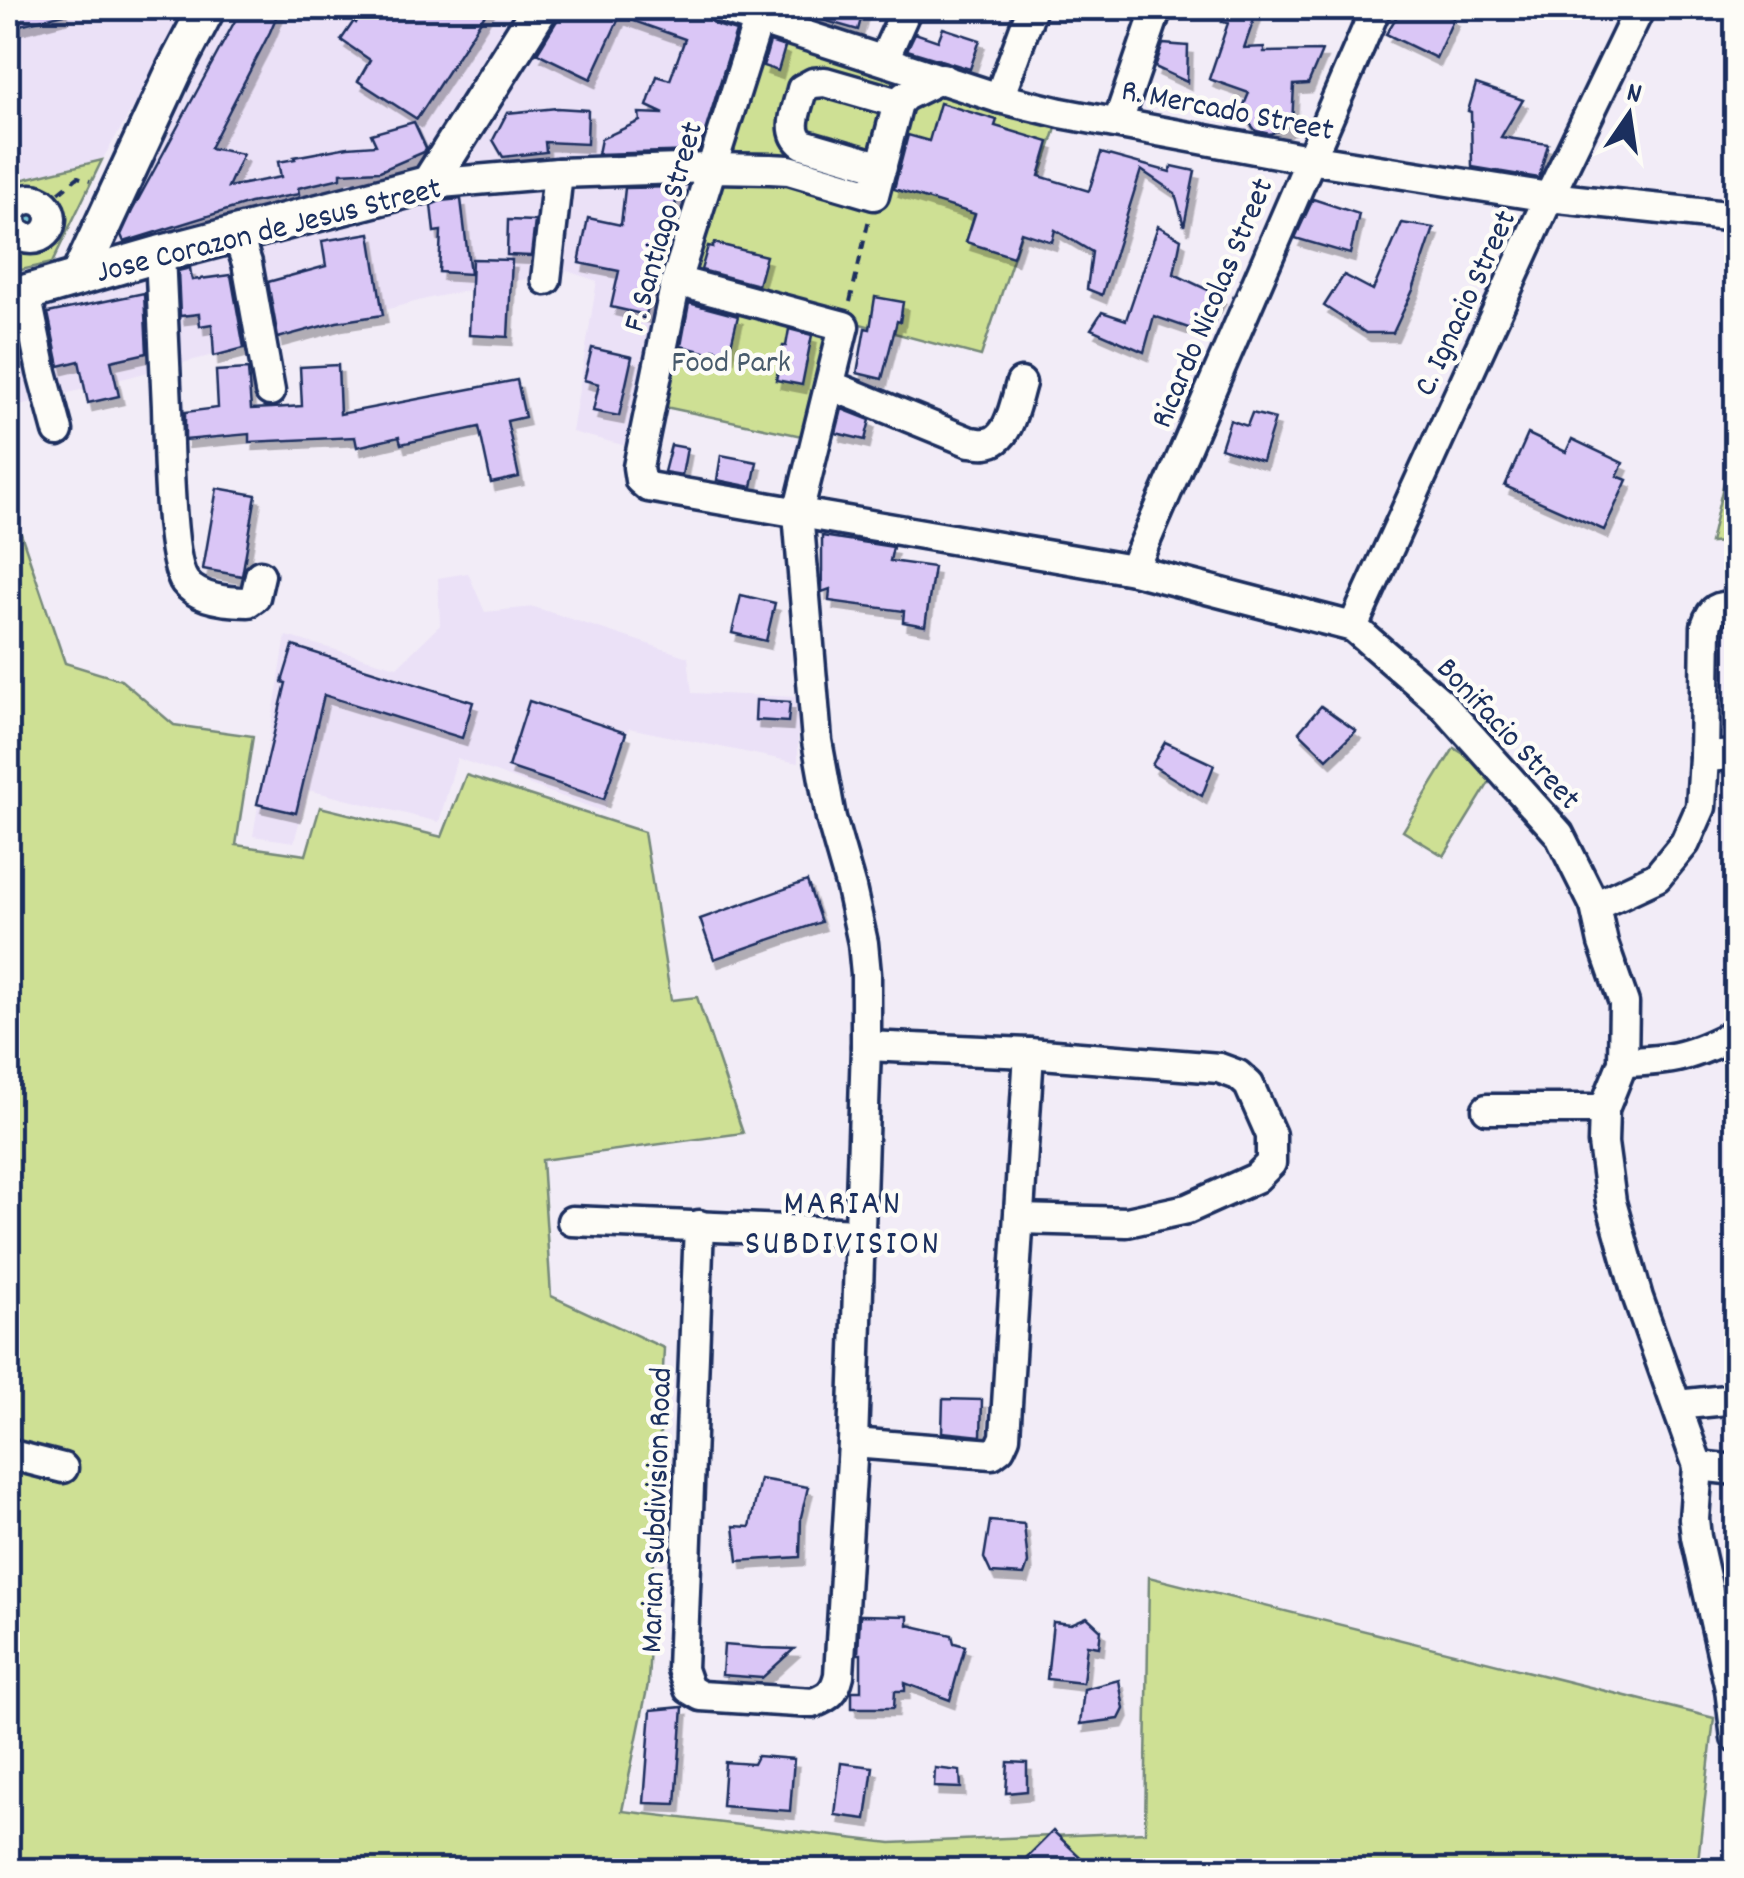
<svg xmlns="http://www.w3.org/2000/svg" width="1744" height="1878" font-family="Dekko,sans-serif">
  <defs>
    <filter id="shadow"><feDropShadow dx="4.5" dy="8" stdDeviation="0" flood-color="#0004"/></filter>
  </defs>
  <rect width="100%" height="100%" fill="#f2ecf7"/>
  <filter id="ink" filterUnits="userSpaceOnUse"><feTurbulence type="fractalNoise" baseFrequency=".01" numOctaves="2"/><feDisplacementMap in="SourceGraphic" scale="20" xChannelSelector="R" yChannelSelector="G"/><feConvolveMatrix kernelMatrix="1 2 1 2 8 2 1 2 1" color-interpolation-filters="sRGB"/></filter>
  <g filter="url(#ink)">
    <!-- built -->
    <g fill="#ebe1f7">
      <path d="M8,8H193L102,160L52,263L8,273Z"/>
      <path d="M212,8H535L429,179L83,268Z"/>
      <path d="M543,8H722L758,21L705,160L440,182Z"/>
      <path d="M711,168L642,450L572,432L597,281L567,271L430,298L8,409V303L444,190Z"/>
      <path d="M468,573L485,612L534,607L688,657L692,693L798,697V763L629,728L604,812L457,758L439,822L308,790L294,842L253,836L286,636L397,667L440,625L438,578Z"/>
    </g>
    <!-- green -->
    <g fill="#cee094" stroke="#748879" stroke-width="2.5">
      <path d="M760,24L1061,113L981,356L683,277Z"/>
      <path d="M102,160L52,263L8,273V183Z"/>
      <path d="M681,288L840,325L816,439L651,404Z"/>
      <path d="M1736,429V541L1710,543Z"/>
      <path d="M21,534L65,663L121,680L174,725L253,736L236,845L306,855L320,807L442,837L466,775L644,832L671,1000L697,997L743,1133L542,1160L551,1296L664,1348L648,1684L622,1811L891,1843L1145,1832L1149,1577L1714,1718L1697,1870H8V537Z"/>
      <path d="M1454,748L1495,773L1444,856L1403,831Z"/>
    </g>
    <!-- water -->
    <circle fill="#78c6d6" stroke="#538aa6" stroke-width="2.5" cx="31" cy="220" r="13"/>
    <!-- building -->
    <g fill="#dac6f6" stroke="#1b2f5e" stroke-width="2.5" filter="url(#shadow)">
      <path d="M8,8H63L64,14L8,28Z"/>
      <path d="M242,8H280L270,32L210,148L243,154L228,187L281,177L278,162L295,159L294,157L348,147L376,145L371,134L414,122L426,148L424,152L380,171L341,173V178L298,188L299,194L250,203L124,242L121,235L132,211Z"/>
      <path d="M364,8H489L417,119L358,81L370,60L341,40L354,21L356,23Z"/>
      <path d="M561,8H686L706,16L716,25L736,31L699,151L598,154L601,139L640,121L639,113L664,114L647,106L657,76L670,80L685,39L620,16L591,79L537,53L558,19Z"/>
      <path d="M781,8H864L858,30L816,18L815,20Z"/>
      <path d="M1228,8H1258L1244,48L1264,47V52L1322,51L1308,84L1294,85L1292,125L1270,134L1256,131L1241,112L1249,93L1209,79L1228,23L1222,22Z"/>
      <path d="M1402,8H1430L1454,18L1436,58L1386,34Z"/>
      <path d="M943,28L980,40L970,69L907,50L915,33L938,41Z"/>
      <path d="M770,42L785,47L778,71L763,66Z"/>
      <path d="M1163,44L1188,46L1187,82L1155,67Z"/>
      <path d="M1476,84L1523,100L1501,137L1548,144L1539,178L1472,167L1471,112L1468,111Z"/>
      <path d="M940,103L997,120L995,126L1049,142L1039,176L1089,191L1101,153L1170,172L1172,166L1195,171L1184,226L1175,193L1141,170L1102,295L1087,289L1092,252L1055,230L1052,242L1021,232L1013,257L966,242L975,214L894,189L908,135L929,141Z"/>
      <path d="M557,108L588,110L587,144L545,142L546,152L503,157L493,140L507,113Z"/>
      <path d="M677,187L675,210L666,209L661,271L658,282L654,281L646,315L611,307L619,271L579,263L588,218L621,225L625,188Z"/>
      <path d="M461,199L470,274L439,272L441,231L434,232L431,205L440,201Z"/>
      <path d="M1313,199L1359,214L1350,254L1295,238Z"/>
      <path d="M508,220L535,221L531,256L507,255Z"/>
      <path d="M1402,223L1434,228L1413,290L1393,333H1366L1324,306L1344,275L1373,290Z"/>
      <path d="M1158,226L1181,239L1174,274L1221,296L1200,332L1154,316L1144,352L1091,329L1102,312L1126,320Z"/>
      <path d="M370,233L383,315L337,322L278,338L268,282L326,266L322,241Z"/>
      <path d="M714,243L766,256L758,285L701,270L708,246L713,247Z"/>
      <path d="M472,259L512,260L508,337L469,335Z"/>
      <path d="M190,268L192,280L231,275L244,348L214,356L212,324L200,326L199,314L180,316L178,271Z"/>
      <path d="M144,293L147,353L111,361L119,396L88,403L79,361L59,366L48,313Z"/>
      <path d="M875,297L903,302L900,322L897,321L882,379L857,373L865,328L870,329Z"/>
      <path d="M689,303L738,316L729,353L713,349L712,354L681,346Z"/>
      <path d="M789,329L812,335L802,385L776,380L783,346H786Z"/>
      <path d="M592,348L632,357L619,416L593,411L599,384L584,380Z"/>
      <path d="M338,365L340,414L517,380L525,417L507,421L519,477L491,483L479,427L401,444L399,437L357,447L355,437L249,442V434L185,440V412L218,408L216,371L248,369L251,409L272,408L302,406L300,367Z"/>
      <path d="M842,409L870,420L865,440L836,433Z"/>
      <path d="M1252,413L1275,419L1262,461L1221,448L1230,420L1247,426Z"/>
      <path d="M1528,434L1566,452L1572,439L1623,463L1617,476L1627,480L1604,530L1505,486Z"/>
      <path d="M671,445L687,448L682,475L664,472Z"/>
      <path d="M721,455L757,462L752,487L717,480Z"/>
      <path d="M217,488L256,495L242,576L203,569Z"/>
      <path d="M822,536L893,547L890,561L934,567L925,626L903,622L904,611L829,601L830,589L822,592Z"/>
      <path d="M741,595L775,603L766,641L732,633Z"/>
      <path d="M293,646L473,702L462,738L324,695L296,813L257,804L286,683L282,682Z"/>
      <path d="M756,700L790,702L788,722L755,720Z"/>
      <path d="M529,701L626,733L604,799L508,767Z"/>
      <path d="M1321,706L1356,731L1327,759L1299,732Z"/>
      <path d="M1165,742L1214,765L1202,796L1152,765Z"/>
      <path d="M807,881L821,922L714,959L700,919Z"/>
      <path d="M943,1399L982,1400L981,1436L942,1432Z"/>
      <path d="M760,1479L808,1487L801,1517L800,1557L738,1561L734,1526L750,1527Z"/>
      <path d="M990,1521L1024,1524L1028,1563L1024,1575L991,1573L984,1558Z"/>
      <path d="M860,1615L908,1616V1625L952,1635L954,1643L965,1646L950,1700L905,1683V1691H895L894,1708H852V1691H861V1654H858Z"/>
      <path d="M1087,1617L1101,1630L1099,1647L1087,1645L1083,1683L1047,1679L1053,1622L1071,1624Z"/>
      <path d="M724,1645L762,1648L794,1649L762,1678L722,1675Z"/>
      <path d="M1119,1680L1124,1709L1119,1719L1080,1724L1084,1689Z"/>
      <path d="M683,1707L676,1804L644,1803L651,1710Z"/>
      <path d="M757,1756L794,1759L790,1811L722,1806L725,1762L753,1764Z"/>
      <path d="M1008,1762L1027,1763V1791L1006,1793Z"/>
      <path d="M841,1763L873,1767L866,1819L835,1815Z"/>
      <path d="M935,1768L960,1771L961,1788L934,1787Z"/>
      <path d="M1053,1831L1094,1870H1042L1027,1857Z"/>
    </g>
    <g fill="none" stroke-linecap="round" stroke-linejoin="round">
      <defs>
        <g id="minor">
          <path d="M721,8L999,98L1061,113L1309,159L1549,197L1736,217"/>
          <path d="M764,8L758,21L676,281L638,467L640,480L648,487L1133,570L1353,627L1441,703L1559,834L1595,906L1603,943L1624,1003L1623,1062L1604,1109L1603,1143L1611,1202L1638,1298L1698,1466L1694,1519L1696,1537L1730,1689L1736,1738"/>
          <path d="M884,59L907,8"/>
          <path d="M999,98L1032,8"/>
          <path d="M1118,122L1157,8"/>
          <path d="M882,167L803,144C785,131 798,108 802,89L813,83L825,82L898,103"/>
          <path d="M429,184L558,173L711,168L770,169L789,170L874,195L898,103L905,96L942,78"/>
          <circle cx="31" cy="219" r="20"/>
          <path d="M237,234L247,263L270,391"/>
          <path d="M160,254C162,305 165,356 167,407C168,439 169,561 185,582C198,599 228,602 248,602L255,597L260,575"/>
          <path d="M546,280L558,173"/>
          <path d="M676,281L844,326L798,513L817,741L831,818L851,888L863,943L866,974V1046L853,1443L839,1675C835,1692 829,1697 813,1703L701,1696L689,1689L682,1669L699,1225"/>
          <path d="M26,293L42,372L58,431"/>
          <path d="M830,385L970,442C975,442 981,444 986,443C1010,441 1015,402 1021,383"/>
          <path d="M1133,570L1376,8"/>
          <path d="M1353,627L1549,197L1640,8"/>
          <path d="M1704,757L1736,755"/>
          <path d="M1595,906L1657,877L1685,843L1701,807L1704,757L1706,626C1712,607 1717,607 1736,606"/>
          <path d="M866,1046L1029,1053L1219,1068L1238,1075L1249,1085L1271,1135V1163L1256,1178L1187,1209L1127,1222L1019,1219"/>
          <path d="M1623,1062C1672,1061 1693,1056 1736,1033"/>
          <path d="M1487,1109H1604"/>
          <path d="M572,1221L859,1233"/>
          <path d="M1677,1405L1736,1399"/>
          <path d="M853,1443L992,1454L1000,1448L1005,1437L1029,1053"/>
          <path d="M8,1454L63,1468"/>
          <path d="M1698,1466L1736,1470"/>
        </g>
        <g id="major">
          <path d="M79,276L175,69L207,8"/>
          <path d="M8,298L160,254L429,184L540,8"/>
        </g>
      </defs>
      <!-- minor casing -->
      <use href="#minor" stroke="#1b2f5e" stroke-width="35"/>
      <!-- major casing -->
      <use href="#major" stroke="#1b2f5e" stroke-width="42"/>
      <!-- path -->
      <g stroke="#1b2f5e" stroke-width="4" stroke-dasharray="10 8" stroke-linecap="butt">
        <path d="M8,134L23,200"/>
        <path d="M45,204L78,177L90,181"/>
        <path d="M850,302L869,219"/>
      </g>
      <!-- minor -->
      <use href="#minor" stroke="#fdfcf7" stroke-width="28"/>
      <!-- major -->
      <use href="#major" stroke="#fdfcf7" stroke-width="35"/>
    </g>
  </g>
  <g text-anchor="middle" stroke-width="9" stroke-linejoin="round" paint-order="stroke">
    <!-- street labels -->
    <g font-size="32" fill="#1b2f5e" stroke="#fdfcf7">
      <text transform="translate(1228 108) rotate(11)" y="11">R. Mercado Street</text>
      <text transform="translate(661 226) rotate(-74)" y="11">F. Santiago Street</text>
      <text transform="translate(268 228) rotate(-14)" y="11">Jose Corazon de Jesus Street</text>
      <text transform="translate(1210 302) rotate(-67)" y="11">Ricardo Nicolas Street</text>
      <text transform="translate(1463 302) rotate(-65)" y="11">C. Ignacio Street</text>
      <text transform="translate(1510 732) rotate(47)" y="11">Bonifacio Street</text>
      <text transform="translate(654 1510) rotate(-88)" y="11">Marian Subdivision Road</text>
    </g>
    <!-- park labels -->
    <g font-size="32" fill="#485b6c" stroke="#fdfcf7">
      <text x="731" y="371">Food Park</text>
    </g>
    <!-- neighbourhood labels -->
    <g font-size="35" letter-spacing="2.5" fill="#1b2f5e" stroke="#fdfcf7">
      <text x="843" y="1213">MARIAN<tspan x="843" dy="40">SUBDIVISION</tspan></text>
    </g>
  </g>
  <!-- margin -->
  <rect width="1744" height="1878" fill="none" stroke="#fdfcf7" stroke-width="40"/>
  <rect x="20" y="20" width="1704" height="1838" fill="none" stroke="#1b2f5e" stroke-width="4" filter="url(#ink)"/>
  <!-- north arrow -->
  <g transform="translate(1629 115) rotate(13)" stroke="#fdfcf7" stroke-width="8" paint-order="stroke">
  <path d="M0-8L18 38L0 25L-18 38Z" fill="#1b2f5e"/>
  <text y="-15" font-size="28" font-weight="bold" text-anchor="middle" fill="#1b2f5e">N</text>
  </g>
</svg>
